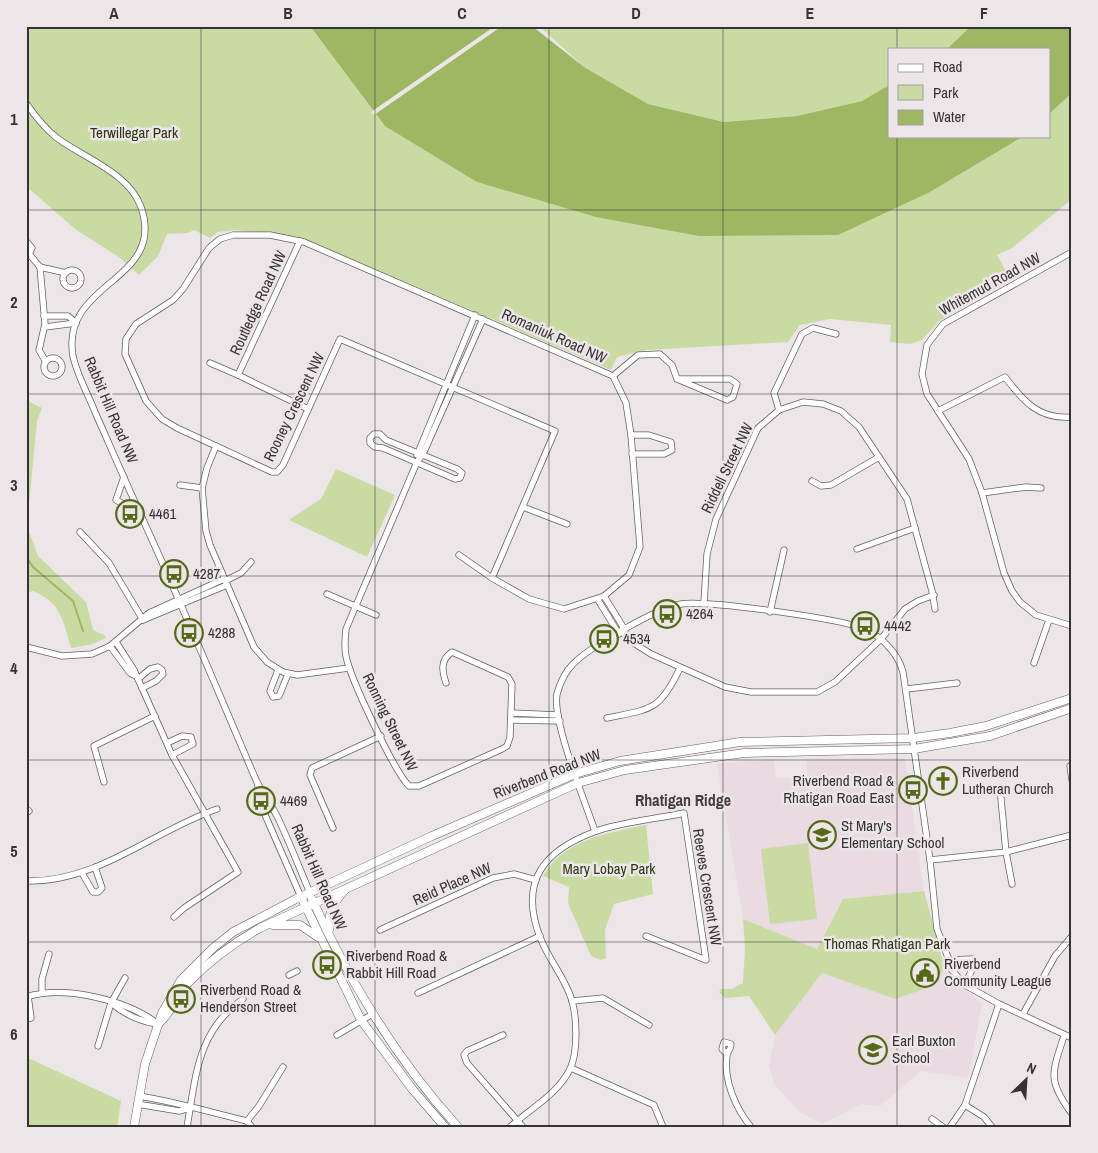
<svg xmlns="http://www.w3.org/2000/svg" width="1098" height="1153" font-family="'Archivo Narrow',sans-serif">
  <rect width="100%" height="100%" fill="#ede6e9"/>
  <!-- built -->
  <g fill="#eadae1">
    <path d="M905,758L924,891L843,899L817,949L743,919L717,764L774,759L776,778H807V759Z"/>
    <path d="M945,969L960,986L982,1003L968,1078L921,1071L880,1106L861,1104L822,1124L801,1113L775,1085L769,1066L775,1035L822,973L895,999L927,988Z"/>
  </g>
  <!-- green -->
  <g fill="#c9dba3">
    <path d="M26,26H310L385,126L930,192L1024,136H1049V114L1072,93V199L1012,248L997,255L1011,280L939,321L922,340L910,344L890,342L891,325L830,319L800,325L788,342L646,350L617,357L611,370L302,238L236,230L218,232L210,238L194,230L188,233L167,234L158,256L139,275L119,257L75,229L26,186Z"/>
    <path d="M539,26H971L947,49H889V85L862,101L797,116L724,122L648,104L584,67Z"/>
    <path d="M26,400L42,408L37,421L27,526L38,556L86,602L93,630L104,635L106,638L93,644L71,648C63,621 61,602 33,591L26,593Z"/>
    <path d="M336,469L395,495L367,557L289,520L321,499Z"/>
    <path d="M646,825L653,894L614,904L605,930L606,958L601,960L591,956L568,903L569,887L543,876C565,839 607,833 646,825Z"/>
    <path d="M808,843L817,919L770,924L761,849Z"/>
    <path d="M924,891L945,969L927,988L895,999L822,973L775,1035L749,996L725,998L719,992L721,989H731L743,983L745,948L743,919L817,949L843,899Z"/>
    <path d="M26,1057L121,1101L117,1127H26Z"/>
  </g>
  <!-- water -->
  <g fill="#9eb763">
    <path d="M310,26H532L584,67L648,104L724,122L797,116L862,101L889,85V136H1024L930,192L838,235L699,236L596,217L477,182L385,126Z"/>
    <path d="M971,26H1072V93L1049,114V49H947Z"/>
  </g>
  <!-- pier -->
  <path fill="#ede6e9" d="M495,26H502L374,115L371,112Z"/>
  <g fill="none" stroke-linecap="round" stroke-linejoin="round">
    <!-- stream -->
    <path stroke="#9eb763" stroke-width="2" d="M26,557L33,567L73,601L83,631"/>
    <defs>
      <g id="minor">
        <path d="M26,103C35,116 44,128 57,138C84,158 129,173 141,207C167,282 60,281 73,356C77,375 88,394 95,412C111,448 127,485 144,522C183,607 219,694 256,780C262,793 271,804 277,816C289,841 299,867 310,893"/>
        <path d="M233,235H270L304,242L613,376L626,403L631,435L640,547L629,575L604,596L564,609L529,599L492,578L555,431L340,339L283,465L277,472H272L177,428L162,419L146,401L125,354L126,339L136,324L173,300L183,289L209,248L220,239Z"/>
        <path d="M26,241L32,248L28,256"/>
        <path d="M300,241L238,375L308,409"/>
        <path d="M1072,252L943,324L927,345L922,374L927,394L969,459L982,493L1004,573L1012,591L1020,602L1036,615L1072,626"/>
        <path d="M30,255L40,267L45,324L39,350L46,362"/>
        <path d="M40,267L66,273"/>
        <circle cx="72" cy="279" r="9"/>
        <path d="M44,316H68L76,323"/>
        <path d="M45,327L76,323"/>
        <circle cx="53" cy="367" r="9"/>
        <path d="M210,363L238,375"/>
        <path d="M613,376L638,355L660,354L672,365L677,379L727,400L733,397L737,384L730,379H677"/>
        <path d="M779,410L803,402L823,404L841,411L859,427L907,499L932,591L935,609"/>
        <path d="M938,411L1005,377C1023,401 1039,420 1072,417"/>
        <path d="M374,434H380L386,440L457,469L462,473L460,478L455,479L383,448L375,447L370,443V438Z"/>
        <path d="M631,435H649L671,442L672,450L664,454H632"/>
        <path d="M216,446L207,468L202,488L206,531L210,545L254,647L267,662L283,672L297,675L349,668"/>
        <path d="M417,455L475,315"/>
        <path d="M124,477L116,500L141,514"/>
        <path d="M812,481L821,486L831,485L879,457"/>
        <path d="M180,485L202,488"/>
        <path d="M982,493L1026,487L1041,488"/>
        <path d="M523,507L567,524"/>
        <path d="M80,532L109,563L143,620"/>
        <path d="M857,549L915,528"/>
        <path d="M459,555L492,578"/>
        <path d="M225,581L241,573L251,562"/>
        <path d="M327,594L376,615"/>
        <path d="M604,596L625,630"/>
        <path d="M598,600L619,634"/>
        <path d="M704,603L707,554L716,519L758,428L779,410L774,393L802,334L813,328L836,334"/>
        <path d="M770,612L784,550"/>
        <path d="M143,620L227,585"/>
        <path d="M622,632L632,642L651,654L725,687L751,692H817L835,682L881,639L905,609L918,601L934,595"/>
        <path d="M116,642L134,670L172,755L238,872L184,908L174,917"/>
        <path d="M110,646L130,673L136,676"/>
        <path d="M26,647L62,656L92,654L110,646L149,613L224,579"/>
        <path d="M1034,663L1049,620"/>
        <path d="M278,670L270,691L273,697L279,696L288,674"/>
        <path d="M138,679L150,669L158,667L162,670L163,674L156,681L142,688"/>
        <path d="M446,683C442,671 440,660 452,652L508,677L512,684L510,737L507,746L502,749L419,786H409C394,771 350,678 346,656C344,647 345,638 346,629L417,462L423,454L483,319"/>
        <path d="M907,689L957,683"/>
        <path d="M512,713L558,715"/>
        <path d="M607,718C651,709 660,711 680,668"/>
        <path d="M511,720L560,721"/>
        <path d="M167,743L182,736L191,737L193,744L172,755"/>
        <path d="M1072,765L1070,766L1072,780"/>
        <path d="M104,782L94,746L155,716"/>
        <path d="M258,785V794L262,808L301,897"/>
        <path d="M1000,788L1006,852L1012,884"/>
        <path d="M26,813L29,811"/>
        <path d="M333,828L310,775L312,768L381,736"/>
        <path d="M595,831C585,802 552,721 557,694C560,683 565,672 573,664C591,646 657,608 681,604C706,600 846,619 867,630C884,639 898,654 903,672L930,860L937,929L949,960L951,969L965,985L999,1004L1072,1038"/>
        <path d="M930,860L1006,852L1072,835"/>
        <path d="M82,873L93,892H98L102,888L95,867"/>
        <path d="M26,881C97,883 153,831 217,809"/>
        <path d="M380,930L493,878L514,874L536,880"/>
        <path d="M949,960L972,959L974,965L965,985"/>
        <path d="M289,975L297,971"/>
        <path d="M42,993V979L49,954"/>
        <path d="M418,993L540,936"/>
        <path d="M26,997C65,985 127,1000 158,1024"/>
        <path d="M572,1001L603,998L649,1025"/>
        <path d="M111,1003C124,1014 140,1021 156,1024"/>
        <path d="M1023,1014L1055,956L1072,936"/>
        <path d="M26,1019L31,1018L28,996"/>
        <path d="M337,1035L371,1015"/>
        <path d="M503,1035L467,1051L464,1055L467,1063L523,1127"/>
        <path d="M1064,1036C1052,1073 1047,1080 1072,1114"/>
        <path d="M98,1046L111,1003L125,978"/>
        <path d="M727,1054L722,1049L724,1042L731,1044C731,1049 728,1051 727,1055C723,1080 736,1109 751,1127"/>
        <path d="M571,1068L654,1105L663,1127"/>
        <path d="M139,1096C176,1102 210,1112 247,1121L252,1127"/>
        <path d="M137,1104L179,1111L190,1108"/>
        <path d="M965,1105L984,1117L992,1127"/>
        <path d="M932,1119L943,1127"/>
        <path d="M247,1121L259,1106L283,1067"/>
        <path d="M187,1127C196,1076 197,1031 243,999"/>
        <path d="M510,1127C530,1109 559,1093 570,1069C578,1053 577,1018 572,1001C566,979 548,959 540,937C519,882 543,851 594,832C619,822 657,819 684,813L706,960L646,936"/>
        <path d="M950,1127L965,1105L999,1004"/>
      </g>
      <g id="major">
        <path d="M301,897L361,1020L413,1090L445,1127"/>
        <path d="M312,899C350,983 396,1059 458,1127"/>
        <path d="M273,925H300L318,937"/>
        <path d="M329,930C328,914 333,903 344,891"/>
        <path d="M158,1024C172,1013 176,995 188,983C209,961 233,943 260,928L578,783L625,770L744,753L914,749L990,736L1072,708"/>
        <path d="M134,1127L145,1064L162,1013L181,980L213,948L233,932L296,899L432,836L575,774L620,761L740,742L913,738L950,733L986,726L1072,698"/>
      </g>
    </defs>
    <!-- minor casing -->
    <use href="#minor" stroke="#665f62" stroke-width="7"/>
    <!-- major casing -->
    <use href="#major" stroke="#665f62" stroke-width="9"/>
    <!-- minor -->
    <use href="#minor" stroke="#fff" stroke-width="5.5"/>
    <!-- major -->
    <use href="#major" stroke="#fff" stroke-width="8"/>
  </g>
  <!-- grid -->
  <path fill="none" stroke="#363335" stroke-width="1" stroke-opacity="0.55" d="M201,26V1127M375,26V1127M549,26V1127M723,26V1127M897,26V49M897,136V1127M26,210H1072M26,394H1072M26,576H1072M26,760H1072M26,942H1072"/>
  <!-- icons -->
  <defs>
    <symbol id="bus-ring" viewBox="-11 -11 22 22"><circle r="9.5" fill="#ede6e9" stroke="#556917" stroke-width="1.5"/><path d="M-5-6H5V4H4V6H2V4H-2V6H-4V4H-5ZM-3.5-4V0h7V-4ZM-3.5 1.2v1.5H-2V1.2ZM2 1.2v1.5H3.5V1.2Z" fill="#556917"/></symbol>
    <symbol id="church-ring" viewBox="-11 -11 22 22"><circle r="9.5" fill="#ede6e9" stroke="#556917" stroke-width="1.5"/><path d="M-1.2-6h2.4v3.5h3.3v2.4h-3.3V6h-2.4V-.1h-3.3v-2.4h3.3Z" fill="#556917"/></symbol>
    <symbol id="school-ring" viewBox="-11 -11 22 22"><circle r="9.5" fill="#ede6e9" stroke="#556917" stroke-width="1.5"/><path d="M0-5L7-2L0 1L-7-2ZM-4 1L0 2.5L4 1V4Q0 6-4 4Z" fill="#556917"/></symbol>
    <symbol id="civic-ring" viewBox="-11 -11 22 22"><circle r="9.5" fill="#ede6e9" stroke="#556917" stroke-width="1.5"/><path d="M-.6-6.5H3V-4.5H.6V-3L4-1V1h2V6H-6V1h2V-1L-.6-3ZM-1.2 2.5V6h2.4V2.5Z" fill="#556917"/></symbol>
  </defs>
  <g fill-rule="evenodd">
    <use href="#bus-ring" x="114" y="498" width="32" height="32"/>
    <use href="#bus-ring" x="158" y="558" width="32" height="32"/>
    <use href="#bus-ring" x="651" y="598" width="32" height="32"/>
    <use href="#bus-ring" x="849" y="610" width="32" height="32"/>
    <use href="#bus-ring" x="173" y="617" width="32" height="32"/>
    <use href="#bus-ring" x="588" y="623" width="32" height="32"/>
    <use href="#church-ring" x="927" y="765" width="32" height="32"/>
    <use href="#bus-ring" x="897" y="774" width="32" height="32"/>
    <use href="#bus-ring" x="245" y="785" width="32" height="32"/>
    <use href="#school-ring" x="806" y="819" width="32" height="32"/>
    <use href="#bus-ring" x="311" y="949" width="32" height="32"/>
    <use href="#civic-ring" x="909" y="957" width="32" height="32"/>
    <use href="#bus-ring" x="165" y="983" width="32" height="32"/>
    <use href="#school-ring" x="857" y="1034" width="32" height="32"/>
  </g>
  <g text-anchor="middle" stroke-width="5" stroke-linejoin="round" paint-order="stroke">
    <!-- park labels -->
    <g font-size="15" fill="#2d3713" stroke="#ede6e9">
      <text x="134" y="138">Terwillegar Park</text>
      <text x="609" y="874">Mary Lobay Park</text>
      <text x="887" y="949">Thomas Rhatigan Park</text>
    </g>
    <!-- street labels -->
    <g font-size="15" fill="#363335" stroke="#ede6e9">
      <text transform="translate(990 284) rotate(-29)" y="5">Whitemud Road NW</text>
      <text transform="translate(258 303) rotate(-65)" y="5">Routledge Road NW</text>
      <text transform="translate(554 336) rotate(24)" y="5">Romaniuk Road NW</text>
      <text transform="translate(294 407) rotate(-64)" y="5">Rooney Crescent NW</text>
      <text transform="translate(111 410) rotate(67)" y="5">Rabbit Hill Road NW</text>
      <text transform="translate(727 468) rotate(-64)" y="5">Riddell Street NW</text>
      <text transform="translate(390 722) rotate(64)" y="5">Ronning Street NW</text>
      <text transform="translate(547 774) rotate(-21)" y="5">Riverbend Road NW</text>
      <text transform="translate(319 877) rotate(66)" y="5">Rabbit Hill Road NW</text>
      <text transform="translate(452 884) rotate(-24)" y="5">Reid Place NW</text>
      <text transform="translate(707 887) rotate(81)" y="5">Reeves Crescent NW</text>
    </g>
    <!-- poi labels -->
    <g font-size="15" fill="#363335" stroke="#ede6e9" text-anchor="start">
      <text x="149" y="519">4461</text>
      <text x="193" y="579">4287</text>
      <text x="686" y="619">4264</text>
      <text x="884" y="631">4442</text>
      <text x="208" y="638">4288</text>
      <text x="623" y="644">4534</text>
      <text x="962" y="777">Riverbend<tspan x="962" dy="17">Lutheran Church</tspan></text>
      <text x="894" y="786" text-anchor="end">Riverbend Road &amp;<tspan x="894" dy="17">Rhatigan Road East</tspan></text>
      <text x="280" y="806">4469</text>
      <text x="841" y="831">St Mary's<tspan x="841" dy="17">Elementary School</tspan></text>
      <text x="346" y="961">Riverbend Road &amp;<tspan x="346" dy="17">Rabbit Hill Road</tspan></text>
      <text x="944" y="969">Riverbend<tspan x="944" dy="17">Community League</tspan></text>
      <text x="200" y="995">Riverbend Road &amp;<tspan x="200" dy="17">Henderson Street</tspan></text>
      <text x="892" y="1046">Earl Buxton<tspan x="892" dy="17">School</tspan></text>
    </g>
    <!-- neighbourhood labels -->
    <g font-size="16" font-weight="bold" fill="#443e40" stroke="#ede6e9">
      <text x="683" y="806">Rhatigan Ridge</text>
    </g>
  </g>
  <!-- border -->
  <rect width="1098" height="1153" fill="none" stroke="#ede6e9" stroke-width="55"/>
  <!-- legend -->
  <rect x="888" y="48" width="162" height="90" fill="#ede6e9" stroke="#a49ea1"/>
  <rect x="898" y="64" width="25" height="8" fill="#ffffff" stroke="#a49ea1"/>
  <text x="933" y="72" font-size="15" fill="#363335">Road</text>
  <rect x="898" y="85" width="25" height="15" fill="#c9dba3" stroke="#a49ea1"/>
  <text x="933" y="98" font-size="15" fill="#363335">Park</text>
  <rect x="898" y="110" width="25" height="15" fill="#9eb763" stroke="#a49ea1"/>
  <text x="933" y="122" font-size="15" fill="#363335">Water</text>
  <!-- north arrow -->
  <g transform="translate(1026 1080) rotate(25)" stroke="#ede6e9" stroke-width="4" paint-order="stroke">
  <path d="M0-4L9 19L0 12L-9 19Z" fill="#363335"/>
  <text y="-8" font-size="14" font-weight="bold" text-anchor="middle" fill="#363335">N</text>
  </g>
  <rect x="28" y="28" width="1042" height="1098" fill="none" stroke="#363335" stroke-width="2"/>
  <g font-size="16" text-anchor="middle" font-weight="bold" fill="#363335">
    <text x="114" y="19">A</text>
    <text x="288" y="19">B</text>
    <text x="462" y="19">C</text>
    <text x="636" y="19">D</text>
    <text x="810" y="19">E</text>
    <text x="984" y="19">F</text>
    <text x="14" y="125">1</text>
    <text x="14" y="308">2</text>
    <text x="14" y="491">3</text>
    <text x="14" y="674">4</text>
    <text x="14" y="857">5</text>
    <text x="14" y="1040">6</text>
  </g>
</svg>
